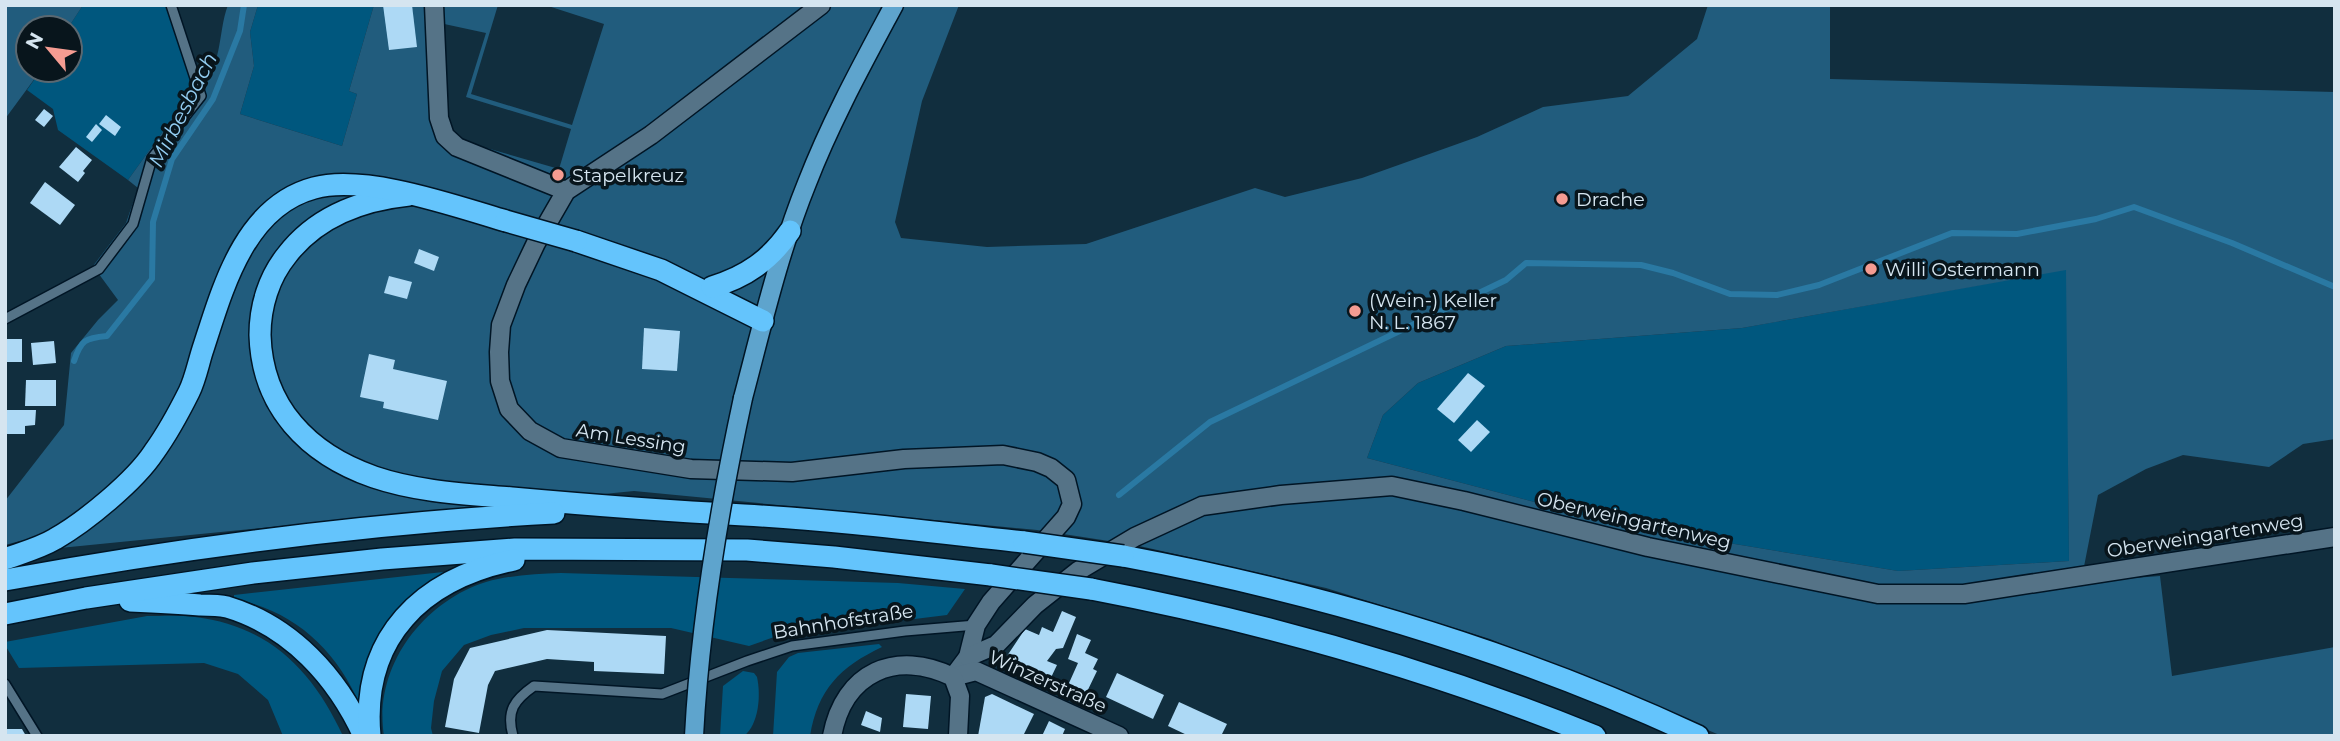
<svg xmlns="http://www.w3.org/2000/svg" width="2340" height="741" font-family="Montserrat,sans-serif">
  <rect width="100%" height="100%" fill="#112e3e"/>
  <!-- green -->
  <g fill="#00577e">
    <path d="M83,5H166L194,88L128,180L58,130L53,109L27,90L41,70H70L68,28Z"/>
    <path d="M258,5H374L349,91L357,94L342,146L240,114L254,66L250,32Z"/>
    <path d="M2067,269L2069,561L1898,571L1626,526L1367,458L1383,415L1418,383L1506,346L1742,328Z"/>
    <path d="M443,572L445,575L431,583L360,705C336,650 295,611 234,599V595Z"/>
    <path d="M561,573L898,583L965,589L947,615L777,636L749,646L671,628H524L491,635L464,645L442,671L434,701L431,728L433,736H384C373,668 422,602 486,582C510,575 536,574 561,573Z"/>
    <path d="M147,616C162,616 180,615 195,617C270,626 313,671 343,736H283L268,700L238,674L204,663L19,668L5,645V642Z"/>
    <path d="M879,644L882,647C840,667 818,689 810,736H773L777,672L789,657L798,653Z"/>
    <path d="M743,671L754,673L757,677C761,695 759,724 744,736H720L723,686Z"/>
  </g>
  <!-- forest -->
  <g fill="#215c7d" fill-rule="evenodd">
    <path d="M5,5H83L68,28H28V70H41L5,119Z"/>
    <path d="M228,5H258L250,32L254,66L240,114L342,146L357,94L349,91L374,5H498L471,94L572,125L604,24L545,5H959L922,101L895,222L901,238L987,247L1086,244L1255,188L1285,197L1362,178L1477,137L1543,107L1628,96L1697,39L1708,5H1830V79L2335,92V439L2303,444L2269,467L2183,455L2146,469L2098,495L2081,582L2160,576L2172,676L2335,647V736H1722L1490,639L1326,588L1135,545L1037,530L634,491L60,548L20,541L5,545V501L64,425L71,353L98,320L118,300L93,266L126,223L138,188L128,180L194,88C224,73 217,33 228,5ZM435,22L486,33L466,97L571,129L559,169L445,136ZM2066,270L2069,561L1898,571L1626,526L1367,458L1383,415L1418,383L1506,346L1742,328Z"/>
  </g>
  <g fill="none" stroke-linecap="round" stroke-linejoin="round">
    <!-- stream -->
    <g stroke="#2a79a3" stroke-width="6">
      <path d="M74,361C81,340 85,338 107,336L152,279L153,222L172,159L213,99L240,31L244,5"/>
      <path d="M1119,495L1210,422L1506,280L1526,263L1641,265L1673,273L1730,294L1777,295L1819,285L1952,233L2017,234L2096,219L2134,207L2232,243L2335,287"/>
    </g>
  </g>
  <!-- building -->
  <g fill="#add9f5">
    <path d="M383,5H412L417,47L389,50Z"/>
    <path d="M44,109L53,116L44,127L35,120Z"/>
    <path d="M106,115L121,127L115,136L99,124Z"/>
    <path d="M96,124L102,130L92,142L86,137Z"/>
    <path d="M76,147L92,160L83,171L85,173L78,182L59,167Z"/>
    <path d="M45,182L75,205L60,225L30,203Z"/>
    <path d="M419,249L439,257L434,271L414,263Z"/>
    <path d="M389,276L412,282L407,299L384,293Z"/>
    <path d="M644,328L680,331L677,371L642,369Z"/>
    <rect x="5" y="339" width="17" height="23"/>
    <path d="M54,341L56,363L33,365L31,343Z"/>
    <path d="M369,354L395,360L393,369L447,381L438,420L383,408L384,402L360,397Z"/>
    <path d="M1468,373L1485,386L1454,423L1437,409Z"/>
    <path d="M26,380H56V406H25Z"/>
    <path d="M5,410H36L35,425L25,426V434H5Z"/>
    <path d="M1477,420L1490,432L1471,452L1458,440Z"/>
    <path d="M1062,611L1076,617L1063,648L1056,649L1047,661L1057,665L1046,688L1004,668L1003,662L1025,629L1039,635L1042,627L1053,632Z"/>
    <path d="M547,630L666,636L664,674L594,671V662L547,659L495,671L488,685L479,733L445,727L454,679L470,648Z"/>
    <path d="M1077,634L1091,640L1085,653L1098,659L1093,669L1097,671L1083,700L1065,692L1078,663L1068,659Z"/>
    <path d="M1117,673L1164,695L1153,719L1106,697Z"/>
    <path d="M906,694L931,696L928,729L903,727Z"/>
    <path d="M992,694L1034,714L1023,736H978L985,697Z"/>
    <path d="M1179,702L1227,724L1221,736H1189L1168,726Z"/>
    <path d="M866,711L882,718L880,732L861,725Z"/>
    <path d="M1049,721L1065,729L1062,736H1042Z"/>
    <path d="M5,729H22L26,736H5Z"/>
  </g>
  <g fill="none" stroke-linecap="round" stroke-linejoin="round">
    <defs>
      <g id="lane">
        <path d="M5,319L99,269L133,224L152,158L201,96L171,5"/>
        <path d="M5,684L37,736"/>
        <path d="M513,736C506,711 514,700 534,686L662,694L747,661L792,646L905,631L976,625"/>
      </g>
      <g id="street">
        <path d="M434,5L439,118L445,136L457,147L566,191"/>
        <path d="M821,5L651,135L566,191L536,243L516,285L501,325L499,352L500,381L509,409L530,431L561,448L691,469L792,472L904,459L1003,455L1037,462L1051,468L1066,480L1072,504L1066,517L991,602L976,625L968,657L953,677"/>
        <path d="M968,657L996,645L1035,605L1078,571L1135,537L1202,506L1281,495L1392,486L1464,501L1648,547L1878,594H1964L2335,537"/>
        <path d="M953,677L976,671L1119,736"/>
      </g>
      <path id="secondary" d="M832,736C844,672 896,649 953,677L960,696L958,736"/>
      <path id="primary" d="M743,398C762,326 779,252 807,183C831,121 863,63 894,5"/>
      <g id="highway">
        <path d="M409,195C361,200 317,216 287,255C269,277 260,306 260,335C262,407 308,454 374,477C418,492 466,494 512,498C590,505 667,511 744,515C838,520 931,532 1024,542"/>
        <path d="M576,241L661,270L763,321"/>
        <path d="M712,287C746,277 770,260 790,231"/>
        <path d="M1123,556C1321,593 1515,651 1698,736"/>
        <path d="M5,559C21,553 40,548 55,539C85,522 135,481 154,452C167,434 179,412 189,392C195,380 198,365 202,352C222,291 243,207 314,188C365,174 455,206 506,221"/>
        <path d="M5,580C187,547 370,523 554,513"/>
        <path d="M1091,589C1264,622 1432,670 1595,736"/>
        <path d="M130,601C154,602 177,603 200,605C209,605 219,605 227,607C291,626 337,677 364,736"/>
        <path d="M5,614L86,598L253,573L382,559L515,549L747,550L834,557L991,575"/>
        <path d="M370,736C361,637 422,579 514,560"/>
      </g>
    </defs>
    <!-- lane casing -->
    <use href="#lane" stroke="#001525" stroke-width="12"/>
    <!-- street casing -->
    <use href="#street" stroke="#001525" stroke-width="21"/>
    <!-- secondary casing -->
    <use href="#secondary" stroke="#001525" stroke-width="21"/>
    <!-- primary casing -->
    <use href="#primary" stroke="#001525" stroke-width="21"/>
    <!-- highway casing -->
    <use href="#highway" stroke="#001525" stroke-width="24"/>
    <!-- lane -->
    <use href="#lane" stroke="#557387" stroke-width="9"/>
    <!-- street -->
    <use href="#street" stroke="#557387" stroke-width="18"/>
    <!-- secondary -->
    <use href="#secondary" stroke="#557387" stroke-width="18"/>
    <!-- primary -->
    <use href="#primary" stroke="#5ea4cd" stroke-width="18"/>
    <!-- highway -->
    <use href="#highway" stroke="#64c4fc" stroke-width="21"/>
    <defs>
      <path id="primary-bridge" d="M694,736C700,622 719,509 743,398"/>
      <g id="highway-bridge">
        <path d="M506,221L576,241"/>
        <path d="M1024,542L1123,556"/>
        <path d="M991,575L1091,589"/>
      </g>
    </defs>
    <!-- primary-bridge casing -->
    <use href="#primary-bridge" stroke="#001525" stroke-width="21" stroke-linecap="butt"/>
    <!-- highway-bridge casing -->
    <use href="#highway-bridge" stroke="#001525" stroke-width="24" stroke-linecap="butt"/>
    <!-- primary-bridge -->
    <use href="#primary-bridge" stroke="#5ea4cd" stroke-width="18"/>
    <!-- highway-bridge -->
    <use href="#highway-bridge" stroke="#64c4fc" stroke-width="21"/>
  </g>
  <!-- markers -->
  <g fill="#f59c92" stroke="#08151c" stroke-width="2.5">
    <circle cx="558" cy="175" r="7"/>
    <circle cx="1562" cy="199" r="7"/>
    <circle cx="1871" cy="269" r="7"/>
    <circle cx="1355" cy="311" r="7"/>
  </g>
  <g text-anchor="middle" stroke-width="7" stroke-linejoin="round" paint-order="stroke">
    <!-- poi labels -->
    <g font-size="19" fill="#d5e5f0" stroke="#08151c" text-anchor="start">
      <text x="572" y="182">Stapelkreuz</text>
      <text x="1576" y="206">Drache</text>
      <text x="1885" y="276">Willi Ostermann</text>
      <text x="1369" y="307">(Wein-) Keller<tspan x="1369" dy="22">N. L. 1867</tspan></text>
    </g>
    <!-- street labels -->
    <g font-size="19" fill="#d5e5f0" stroke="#08151c">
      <text transform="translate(631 438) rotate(9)" y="7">Am Lessing</text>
      <text transform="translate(1634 520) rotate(13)" y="7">Oberweingartenweg</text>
      <text transform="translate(2205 535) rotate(-9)" y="7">Oberweingartenweg</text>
      <text transform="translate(843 621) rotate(-9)" y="7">Bahnhofstraße</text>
      <text transform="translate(1048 681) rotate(24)" y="7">Winzerstraße</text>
    </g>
    <!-- water labels -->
    <g font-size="21" font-style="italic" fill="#93cdf1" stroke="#08151c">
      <text transform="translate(183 110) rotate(-63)" y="7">Mirbesbach</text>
    </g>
  </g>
  <!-- border -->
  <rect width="2340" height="741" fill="none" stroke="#d5e5f0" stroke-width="14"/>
  <!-- north arrow -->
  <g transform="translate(49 49) rotate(299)"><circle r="33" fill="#08151c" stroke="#5a6871" stroke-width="2"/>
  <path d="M0-5L12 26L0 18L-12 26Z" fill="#f59c92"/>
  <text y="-10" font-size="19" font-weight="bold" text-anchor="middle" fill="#d5e5f0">N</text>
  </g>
</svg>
